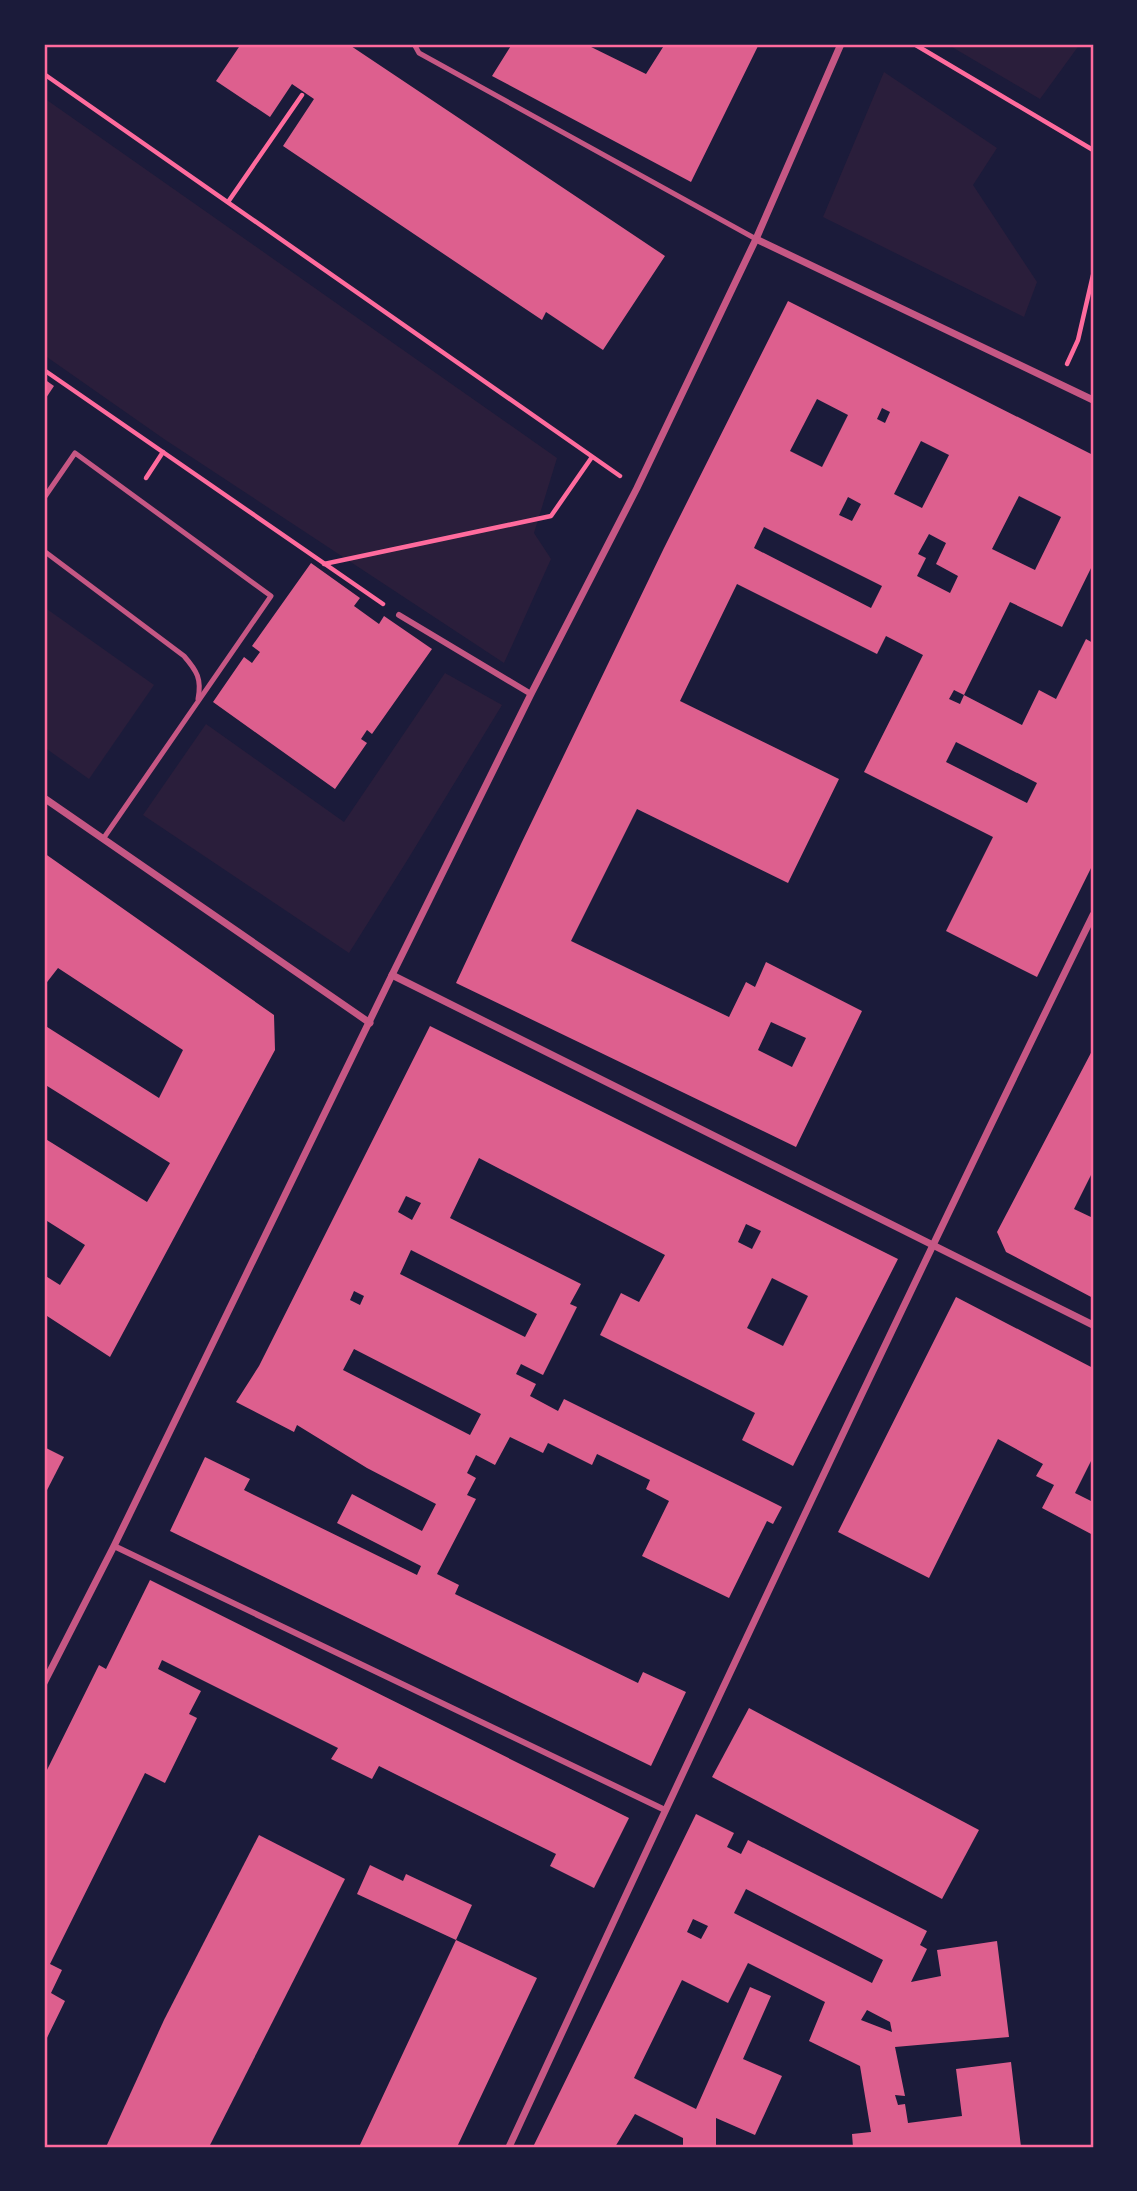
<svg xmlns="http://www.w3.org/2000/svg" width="1137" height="2191" font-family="Lato,sans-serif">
  <rect width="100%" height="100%" fill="#1b1b3a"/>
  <!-- green -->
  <g fill="#2a1e3b">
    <path d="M947,44H1080L1040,99Z"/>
    <path d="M884,72L997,148L973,185L1037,282L1024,317L823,217Z"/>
    <path d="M44,98L557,458L534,533L551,559L504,663L164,439L44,355Z"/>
    <path d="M44,607L154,685L89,779L44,747Z"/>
    <path d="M445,673L502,705L408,859L349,953L143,815L206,724L344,822Z"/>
  </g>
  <!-- building -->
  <g fill="#dd5f8e" fill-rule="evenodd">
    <path d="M241,44H348L665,256L603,350L546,312L542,320L283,146L314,99L292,84L270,117L216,81Z"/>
    <path d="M512,44H585L646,74L665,44H759L691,182L492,76Z"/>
    <path d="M788,301L1093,455V564L1062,627L1010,602L964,695L954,690L949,699L960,704L964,695L1022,725L1039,690L1056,699L1086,639L1093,643V864L1037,977L946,931L993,837L864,772L923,655L886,636L877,654L737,584L680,701L839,779L788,883L637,809L571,941L729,1017L746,982L755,987L766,962L862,1011L796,1147L456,983L521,844L664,548ZM817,399L848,415L822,467L790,451ZM882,408L890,412L885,423L877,419ZM921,441L949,455L922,508L894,494ZM1019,496L1061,517L1035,570L992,549ZM848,497L861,504L852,521L839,515ZM764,527L882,586L871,608L754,548ZM929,534L946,543L936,564L958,576L950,593L917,576L926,558L918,554ZM956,742L1037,783L1027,803L946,762ZM771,1022L806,1038L792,1067L758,1050Z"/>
    <path d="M44,379L54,386L44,401Z"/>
    <path d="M311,563L360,598L354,606L379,624L384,616L432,649L372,734L367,730L361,739L367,743L335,789L213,702L244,657L252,663L260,652L252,646Z"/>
    <path d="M44,853L274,1015L275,1050L110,1357L44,1314V1275L60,1285L85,1245L44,1219V1138L147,1202L170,1163L44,1084V1025L159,1098L183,1050L58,968L44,986Z"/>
    <path d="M430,1026L898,1259L793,1466L742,1440L755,1413L600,1335L621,1293L639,1302L665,1255L479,1158L450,1218L581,1284L570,1304L577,1307L543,1375L521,1364L516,1374L536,1384L530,1396L558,1411L564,1399L782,1507L773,1524L767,1521L729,1598L642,1556L669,1501L646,1489L650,1480L597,1454L592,1465L548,1443L543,1453L510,1437L495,1465L476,1455L467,1473L476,1478L467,1495L476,1499L437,1574L459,1585L455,1594L638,1683L643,1672L686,1692L651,1766L170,1531L205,1457L250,1479L244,1490L417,1575L421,1566L337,1523L352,1494L422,1531L436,1504L367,1468L297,1425L294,1432L236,1402L259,1366ZM406,1196L421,1203L412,1220L398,1212ZM746,1224L761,1231L752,1249L738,1242ZM411,1250L537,1314L525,1337L400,1274ZM772,1278L808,1296L783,1346L747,1328ZM354,1291L364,1296L360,1305L350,1300ZM354,1349L481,1414L470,1435L343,1370Z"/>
    <path d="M1093,1049V1171L1074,1209L1093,1218V1298L1006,1252L997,1232Z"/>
    <path d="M956,1297L1093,1368V1457L1075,1493L1093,1502V1535L1042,1508L1054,1485L1036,1476L1043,1464L998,1439L929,1578L838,1532Z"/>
    <path d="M44,1447L64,1457L44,1496Z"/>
    <path d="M150,1580L629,1818L594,1888L550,1866L556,1854L379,1766L372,1779L331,1759L338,1748L162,1660L158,1669L201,1691L189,1714L197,1718L165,1783L145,1773L50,1964L62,1970L51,1993L65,2001L44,2044V1776L99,1665L106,1669Z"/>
    <path d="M749,1708L979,1830L942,1899L712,1777Z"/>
    <path d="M696,1814L734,1833L727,1847L741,1854L748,1840L927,1931L920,1945L927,1949L911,1982L941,1976L937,1950L997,1941L1009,2037L895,2047L905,2096L895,2095L898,2105L905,2104L908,2123L962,2116L956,2069L1011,2062L1021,2147H853L852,2134L871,2132L860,2066L809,2041L825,2002L748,1963L728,2003L682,1980L634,2078L696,2109L750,1987L771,1996L743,2059L782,2076L755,2135L716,2118V2147H683V2138L635,2114L615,2147H533ZM746,1889L883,1960L872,1983L734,1913ZM693,1919L708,1926L701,1939L687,1932ZM867,2010L890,2022L892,2032L861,2020Z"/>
    <path d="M259,1835L345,1879L209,2147H106L164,2020Z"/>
    <path d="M370,1865L403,1881L406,1874L472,1905L456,1940L537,1978L457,2147H359L456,1940L357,1894Z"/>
  </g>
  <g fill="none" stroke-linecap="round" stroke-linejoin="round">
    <!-- path -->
    <g stroke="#ff6b9d" stroke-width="4.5">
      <path d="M914,44L1093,150"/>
      <path d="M44,74L620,476"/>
      <path d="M228,202L302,95"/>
      <path d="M1067,364L1078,340L1093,275"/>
      <path d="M44,370L383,604"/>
      <path d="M146,478L163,452"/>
      <path d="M324,564L551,516L592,457"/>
    </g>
    <!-- service -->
    <g stroke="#c65784" stroke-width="5">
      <path d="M414,44L419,53L756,239"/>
      <path d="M44,498L75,453L271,596L103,839"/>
      <path d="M44,551L184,656C197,671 202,679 198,699"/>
    </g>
    <!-- pedestrian -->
    <g stroke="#c65784" stroke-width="6">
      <path d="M399,615L531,694"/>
      <path d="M114,1546L665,1810"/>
    </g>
    <!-- minor -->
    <g stroke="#c65784" stroke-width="7">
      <path d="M756,239L1093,400"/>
      <path d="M44,798L370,1023"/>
      <path d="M392,975L1093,1325"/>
      <path d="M44,1683L114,1546L392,975L531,694L637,488L756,239L841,44"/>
      <path d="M509,2147C700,1734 893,1323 1093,915"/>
    </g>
  </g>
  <!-- border -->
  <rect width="1137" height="2191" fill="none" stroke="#1b1b3a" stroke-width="91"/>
  <rect x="46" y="46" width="1046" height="2100" fill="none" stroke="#ff6b9d" stroke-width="2.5"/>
</svg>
